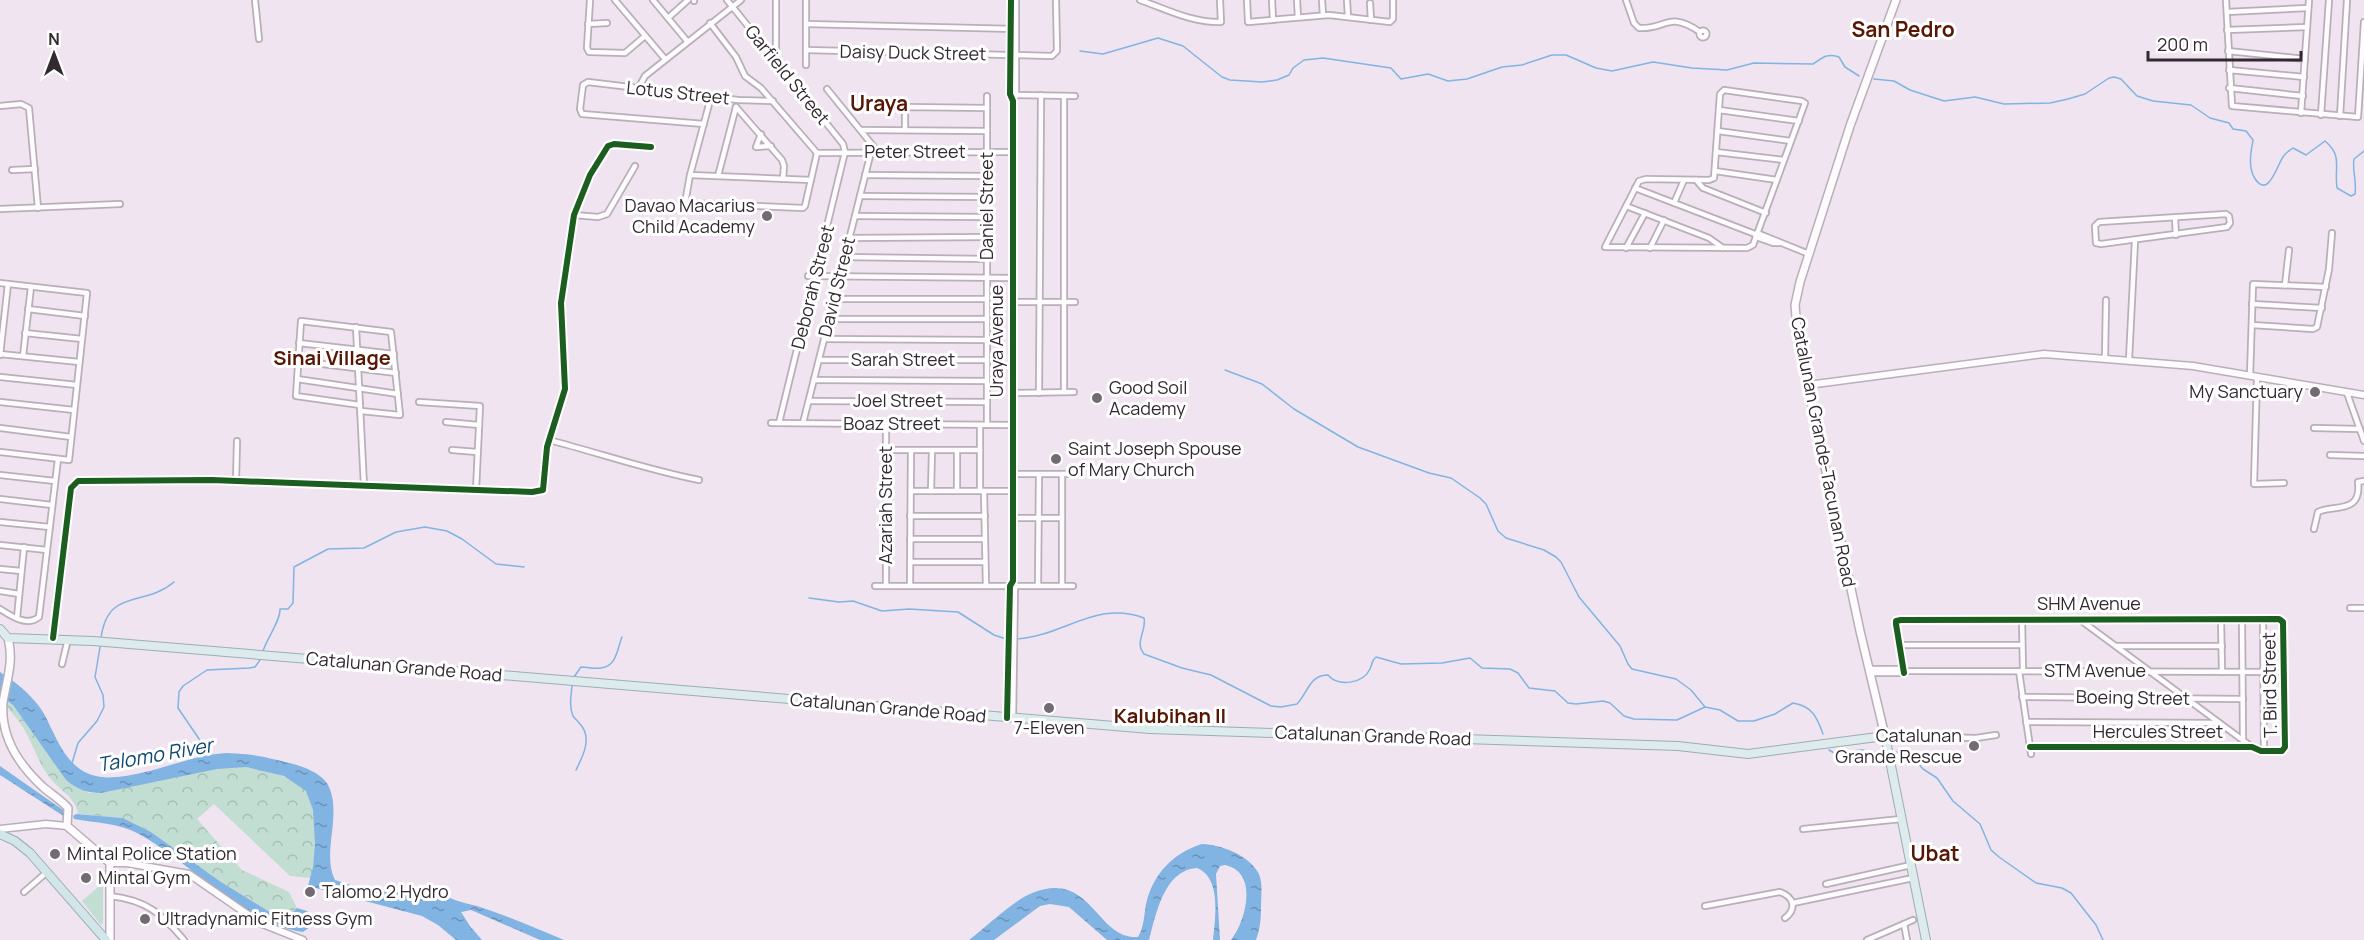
<svg xmlns="http://www.w3.org/2000/svg" width="2364" height="940" font-family="Manrope,sans-serif">
  <defs>
    <pattern id="forest-crowns" width="20" height="18" patternUnits="userSpaceOnUse" patternTransform="scale(1.5)"><rect width="20" height="18" fill="#c2ded2"/><path d="M2 6a3 3 0 1 1 6 0M12 15a3 3 0 1 1 6 0" fill="none" stroke="#a7beb5"/></pattern>
    <pattern id="water-ripples" width="26" height="14" patternUnits="userSpaceOnUse" patternTransform="scale(1.5)"><rect width="26" height="14" fill="#81b4e3"/><path d="M2 4q2-2 4 0t4 0M15 11q2-2 4 0t4 0" fill="none" stroke="#6a92b9"/></pattern>
  </defs>
  <rect width="100%" height="100%" fill="#f0e4f0"/>
  <!-- forest -->
  <path fill="url(#forest-crowns)" d="M8,701L13,705L66,780L89,793H101C146,784 199,765 245,767C255,768 266,772 276,774C287,777 301,783 307,792C321,815 316,853 311,878L290,876L214,804L197,819L242,870L289,892L297,908L291,914H283L268,911L221,882L151,832L123,818L78,814C75,796 61,792 50,778C38,763 34,746 24,729C20,721 12,714 7,707Z"/>
  <!-- green -->
  <path fill="#c2ded2" d="M103,883V923L101,925L82,901Z"/>
  <!-- water -->
  <g fill="url(#water-ripples)">
    <path d="M0,672C17,683 32,695 43,712C56,735 64,766 92,775C121,785 177,761 208,755C236,750 263,756 289,763C302,766 322,773 328,785C343,814 321,853 335,880L354,886L446,896C458,903 473,904 486,909C512,918 538,929 564,940H540L471,910L461,912L470,926L482,940H456L438,925L422,916L308,886L313,867L315,844L313,810L306,791L284,776L246,767L217,769L101,793C86,793 77,789 66,780L13,705L0,696Z"/>
    <path d="M0,766L66,812L65,817L0,775Z"/>
    <path d="M76,814L123,818L151,832L221,882L268,911L283,914H291L297,908L307,911L312,917L310,927L303,932C239,923 192,862 137,833C119,823 95,823 74,819L73,816Z"/>
    <path d="M1202,844C1222,845 1249,855 1259,874C1263,884 1261,897 1261,907C1261,919 1260,929 1256,940H1231C1246,921 1259,872 1225,865L1220,866L1216,874L1220,940H1213C1215,919 1222,878 1197,868C1164,870 1156,914 1149,940H1107L1069,907L1050,904L1040,906L994,940H969C986,927 1014,900 1032,893C1092,869 1096,940 1138,937C1144,927 1144,915 1146,904C1153,874 1173,853 1202,844Z"/>
  </g>
  <g fill="none" stroke-linecap="round" stroke-linejoin="round">
    <!-- stream -->
    <g stroke="#81b4e3" stroke-width="1.5">
      <path d="M1080,51L1103,54L1158,38L1183,46L1222,77L1230,80L1262,82L1277,80L1289,75L1293,68L1304,60L1323,58L1391,68L1401,79L1428,74L1448,81L1467,79L1502,67L1522,65L1552,55H1566L1596,68L1612,71L1653,62L1692,68L1727,70L1754,63L1813,64C1823,58 1825,53 1839,57L1845,67L1859,76"/>
      <path d="M1874,79L1894,81L1910,90L1944,101L1975,97L2004,104L2050,103L2068,99L2085,94L2109,78L2114,77L2121,79L2137,96L2153,101L2191,105L2210,118L2229,123L2233,129L2246,131L2253,140C2251,152 2248,165 2254,177C2268,201 2277,165 2283,157C2285,153 2289,151 2293,148L2306,155L2325,141C2343,156 2334,167 2337,188L2351,196L2355,194C2357,181 2352,171 2354,159L2364,151"/>
      <path d="M1225,370L1262,384L1294,409L1358,447L1429,473L1451,478L1480,498L1486,504L1498,531L1506,538L1544,550L1556,557L1561,562L1579,597L1620,646L1628,664L1632,669L1676,679L1691,690L1705,707"/>
      <path d="M809,598L839,602L853,601L882,611L909,609L958,612L994,635L1006,639"/>
      <path d="M101,638C108,587 144,608 174,582"/>
      <path d="M1017,639C1064,636 1096,600 1144,618C1147,631 1134,642 1144,654L1182,668L1211,675L1271,706L1281,707L1297,704C1308,693 1309,675 1328,675C1338,687 1363,684 1370,669C1373,663 1371,661 1376,657L1401,664L1442,663L1470,658L1482,668L1510,669L1518,673L1529,688L1555,691L1568,703L1576,704L1603,701L1610,703L1624,716L1634,719L1677,720L1705,707L1720,710L1738,721H1754L1775,714L1793,703C1812,706 1817,717 1823,734"/>
      <path d="M263,651C267,638 281,620 280,609H288L293,603L294,567L328,549L364,548L396,532L425,527L447,531L462,539L496,564L524,567"/>
      <path d="M574,677L581,667C588,667 594,669 601,668C617,666 617,649 622,637"/>
      <path d="M572,686C571,696 569,707 573,716C576,720 580,723 583,728C591,741 582,758 576,770"/>
      <path d="M1829,750L1834,753L1862,750L1878,753"/>
      <path d="M1896,752L1911,755L1923,769L1937,778L1953,801L1980,824L1991,850L1999,857L2036,883L2062,888L2071,893L2096,925L2103,940"/>
      <path d="M210,755L178,708L179,692L183,686L207,670L249,668L255,667L260,660"/>
      <path d="M72,763L78,743L97,721L104,707L103,695L95,677L100,647"/>
    </g>
    <defs>
      <g id="minor">
        <path d="M255,0L259,39"/>
        <path d="M590,0L587,48L589,52L625,53L645,36"/>
        <path d="M615,0L665,59"/>
        <path d="M653,0L687,41"/>
        <path d="M694,0V1"/>
        <path d="M727,0L843,144L845,152L779,423"/>
        <path d="M806,0V65"/>
        <path d="M1140,0C1166,9 1192,23 1221,22L1220,0"/>
        <path d="M1247,0L1248,22L1329,15L1390,22L1393,19V0"/>
        <path d="M1272,0L1273,20"/>
        <path d="M1297,0L1298,17"/>
        <path d="M1322,0L1323,15"/>
        <path d="M1347,0L1348,17"/>
        <path d="M1626,0L1634,23L1639,28C1666,30 1668,10 1700,32"/>
        <path d="M2226,0L2232,106L2358,117L2364,22"/>
        <path d="M1370,3L1371,20"/>
        <path d="M2227,12L2308,8"/>
        <path d="M668,18L688,0"/>
        <path d="M710,23L736,57L745,76L761,88L817,153"/>
        <path d="M588,24L607,23"/>
        <path d="M806,24L1016,29"/>
        <path d="M2227,30L2307,27"/>
        <circle cx="1703" cy="34" r="3.5"/>
        <path d="M806,50L1052,56L1057,51L1056,0"/>
        <path d="M2228,51L2305,59"/>
        <path d="M776,62V0"/>
        <path d="M2229,70L2304,77"/>
        <path d="M2229,88L2303,96"/>
        <path d="M638,89L645,76L741,0"/>
        <path d="M827,89L878,152"/>
        <path d="M1724,90L1802,101L1805,103L1753,245L1747,248L1605,247L1639,181L1646,179L1709,180L1714,178L1720,94Z"/>
        <path d="M1013,95L1075,96"/>
        <path d="M711,97L690,175L685,203L803,208L805,206L817,153"/>
        <path d="M1013,101L1016,95V0"/>
        <path d="M0,106L21,104L29,108L38,208"/>
        <path d="M736,107L782,160L784,166L783,179"/>
        <path d="M1719,110L1799,121"/>
        <path d="M2301,113L2309,0"/>
        <path d="M2321,115L2329,0"/>
        <path d="M2340,116L2347,0"/>
        <path d="M704,124L582,114L580,109L583,85L588,82L738,100L773,101"/>
        <path d="M905,129V108L907,107L987,108"/>
        <path d="M861,130L987,131"/>
        <path d="M1718,131L1791,141"/>
        <path d="M761,134L756,147L771,146"/>
        <path d="M1716,152L1784,160"/>
        <path d="M817,153L1013,152"/>
        <path d="M12,170L35,169"/>
        <path d="M1715,171L1777,180"/>
        <path d="M690,175L811,180"/>
        <path d="M865,175L987,176"/>
        <path d="M718,176L736,107"/>
        <path d="M1696,180L1703,188L1766,213"/>
        <path d="M1635,188L1755,234L1756,237L1773,243H1779"/>
        <path d="M860,196L987,197"/>
        <path d="M1674,203L1684,180"/>
        <path d="M1626,206L1709,238L1723,248"/>
        <path d="M0,209L120,204"/>
        <path d="M2226,214L2229,216L2230,223L2227,227L2101,244L2096,243L2095,226L2099,222Z"/>
        <path d="M574,215L598,217L607,214L635,166"/>
        <path d="M855,216L987,217"/>
        <path d="M2175,218L2176,235"/>
        <path d="M1757,233L1809,254"/>
        <path d="M849,238L987,237"/>
        <path d="M1626,248L1645,213"/>
        <path d="M1650,248L1664,220"/>
        <path d="M844,257L987,259"/>
        <path d="M808,276L1013,278"/>
        <path d="M0,283L87,293L69,460L0,452"/>
        <path d="M2285,285L2289,250"/>
        <path d="M834,299H987"/>
        <path d="M1013,302H1075"/>
        <path d="M2252,304L2322,308"/>
        <path d="M28,309L85,316"/>
        <path d="M829,319H987"/>
        <path d="M2252,325L2313,329L2317,327L2329,269L2332,233"/>
        <path d="M356,327L364,486"/>
        <path d="M25,333L82,339"/>
        <path d="M824,339L987,340"/>
        <path d="M299,343L394,354"/>
        <path d="M0,354L79,362"/>
        <path d="M0,355L8,284"/>
        <path d="M23,356L31,287"/>
        <path d="M2105,358L2106,300"/>
        <path d="M819,360H987"/>
        <path d="M2129,360L2135,240"/>
        <path d="M298,361L396,373"/>
        <path d="M2250,376L2253,284L2326,287"/>
        <path d="M0,377L77,385"/>
        <path d="M2257,377L2254,484L2284,483"/>
        <path d="M297,379L398,394"/>
        <path d="M814,380L987,381"/>
        <path d="M1064,392V96"/>
        <path d="M1012,393L1074,392"/>
        <path d="M1039,393L1041,95"/>
        <path d="M2347,393L2364,441"/>
        <path d="M809,401L987,402"/>
        <path d="M0,402L74,410"/>
        <path d="M419,402L480,406L476,490"/>
        <path d="M360,405L296,396L301,321L391,332L400,415L361,411"/>
        <path d="M446,422L479,425"/>
        <path d="M771,423L1012,425"/>
        <path d="M803,423L871,152"/>
        <path d="M886,424V586"/>
        <path d="M980,425V491"/>
        <path d="M987,425V96"/>
        <path d="M0,428L71,437"/>
        <path d="M2314,428L2360,429"/>
        <path d="M549,440C599,453 648,470 699,480"/>
        <path d="M452,450L477,452"/>
        <path d="M886,450H980"/>
        <path d="M2330,455L2364,456"/>
        <path d="M1012,474H1074"/>
        <path d="M1062,474V586"/>
        <path d="M0,475L55,481"/>
        <path d="M236,481L237,441"/>
        <path d="M911,491H1012"/>
        <path d="M931,491L932,450"/>
        <path d="M957,491V450"/>
        <path d="M984,491L986,586"/>
        <path d="M0,499L52,505"/>
        <path d="M910,516H985"/>
        <path d="M1012,518H1062"/>
        <path d="M0,522L50,527"/>
        <path d="M2314,529L2318,512C2333,504 2362,515 2358,482L2364,481"/>
        <path d="M910,539H985"/>
        <path d="M0,545L47,550"/>
        <path d="M910,562H985"/>
        <path d="M0,569L21,571"/>
        <path d="M875,586H1073"/>
        <path d="M910,586L911,450"/>
        <path d="M1038,586L1039,474"/>
        <path d="M0,591L19,594"/>
        <path d="M2350,608H2364"/>
        <path d="M0,609C11,616 27,627 39,617L58,459"/>
        <path d="M17,618L24,547"/>
        <path d="M2022,619L2023,671"/>
        <path d="M2079,619L2252,747"/>
        <path d="M2221,619L2222,672"/>
        <path d="M2242,619L2243,740"/>
        <path d="M2263,619L2264,752"/>
        <path d="M53,638L71,488L78,481L212,480L532,492L543,490L547,447L565,389L561,303L574,215L590,175L608,146L614,144L651,147"/>
        <path d="M1899,645H2022"/>
        <path d="M2116,646H2222"/>
        <path d="M62,664L68,639"/>
        <path d="M1869,669H1903L1906,671L2284,672"/>
        <path d="M2019,671L2031,754"/>
        <path d="M1870,673H1904"/>
        <path d="M1904,673L1896,624V621L1901,620L2279,619L2283,622L2285,747L2282,751H2261L2252,747H2030"/>
        <path d="M2022,697L2243,699"/>
        <path d="M1007,718L1010,586L1013,581V101L1010,94L1011,0"/>
        <path d="M1013,719L1015,586"/>
        <path d="M2026,722L2219,723"/>
        <path d="M1885,736L1976,738L1996,735"/>
        <path d="M1803,829L1901,819"/>
        <path d="M1826,884L1911,865"/>
        <path d="M24,892L47,872"/>
        <path d="M110,896C146,900 161,913 184,940"/>
        <path d="M1793,903L1913,878"/>
        <path d="M1705,906L1780,892C1794,897 1797,909 1785,918"/>
        <path d="M1904,924L1907,940"/>
        <path d="M1867,940L1913,920"/>
      </g>
      <g id="tertiary">
        <path d="M1808,385L2044,354L2193,366L2364,395"/>
        <path d="M0,829L46,824L67,826"/>
        <path d="M110,863H127L189,874L260,923L303,940"/>
      </g>
      <g id="secondary">
        <path d="M8,638C14,661 7,679 3,702C0,737 19,765 43,787C51,794 61,800 68,808L67,826L110,863V940"/>
        <path d="M1885,736L1860,631L1798,340L1795,305L1800,282L1850,126L1896,0"/>
      </g>
      <path id="primary" d="M0,629L8,638L93,641L1150,729L1678,746L1748,754L1885,736L1926,940"/>
      <path id="trunk" d="M0,834L15,841L30,853L106,940"/>
    </defs>
    <!-- minor casing -->
    <use href="#minor" stroke="#b9afb8" stroke-width="8"/>
    <!-- tertiary casing -->
    <use href="#tertiary" stroke="#b9afb8" stroke-width="9"/>
    <!-- secondary casing -->
    <use href="#secondary" stroke="#b9afb8" stroke-width="10"/>
    <!-- primary casing -->
    <use href="#primary" stroke="#9aaeb5" stroke-width="10"/>
    <!-- trunk casing -->
    <use href="#trunk" stroke="#9aaeb5" stroke-width="10"/>
    <!-- minor -->
    <use href="#minor" stroke="#fdfbfd" stroke-width="4.5"/>
    <!-- tertiary -->
    <use href="#tertiary" stroke="#fdfbfd" stroke-width="6"/>
    <!-- secondary -->
    <use href="#secondary" stroke="#fdfbfd" stroke-width="7"/>
    <!-- primary -->
    <use href="#primary" stroke="#ddebed" stroke-width="8"/>
    <!-- trunk -->
    <use href="#trunk" stroke="#d2e5e8" stroke-width="8"/>
    <defs>
      <g id="cycleway">
        <path d="M53,638L71,488L78,481L212,480L532,492L543,490L547,447L565,389L561,303L574,215L590,175L608,146L614,144L651,147"/>
        <path d="M1904,673L1896,624V621L1901,620L2279,619L2283,622L2285,747L2282,751H2261L2252,747H2030"/>
        <path d="M1007,718L1010,586L1013,581V101L1010,94L1011,0"/>
      </g>
    </defs>
    <!-- cycleway casing -->
    <use href="#cycleway" stroke="#fff" stroke-width="10"/>
    <!-- cycleway -->
    <use href="#cycleway" stroke="#1b5e20" stroke-width="6"/>
  </g>
  <!-- markers -->
  <g fill="#746a74" stroke="#fff" stroke-width="2">
    <circle cx="767" cy="216" r="6"/>
    <circle cx="2315" cy="392" r="6"/>
    <circle cx="1097" cy="398" r="6"/>
    <circle cx="1056" cy="459" r="6"/>
    <circle cx="1049" cy="708" r="6"/>
    <circle cx="1974" cy="746" r="6"/>
    <circle cx="55" cy="854" r="6"/>
    <circle cx="86" cy="878" r="6"/>
    <circle cx="310" cy="892" r="6"/>
    <circle cx="145" cy="919" r="6"/>
  </g>
  <g text-anchor="middle" stroke-width="6" stroke-linejoin="round" paint-order="stroke">
    <!-- street labels -->
    <g font-size="18" fill="#322931" stroke="#fff">
      <text transform="translate(913 53) rotate(1)" y="6">Daisy Duck Street</text>
      <text transform="translate(787 75) rotate(51)" y="6">Garfield Street</text>
      <text transform="translate(678 93) rotate(6)" y="6">Lotus Street</text>
      <text x="915" y="158">Peter Street</text>
      <text transform="translate(987 206) rotate(-90)" y="6">Daniel Street</text>
      <text transform="translate(813 287) rotate(-76)" y="6">Deborah Street</text>
      <text transform="translate(837 287) rotate(-76)" y="6">David Street</text>
      <text transform="translate(997 341) rotate(-90)" y="6">Uraya Avenue</text>
      <text x="903" y="366">Sarah Street</text>
      <text x="898" y="407">Joel Street</text>
      <text x="892" y="430">Boaz Street</text>
      <text transform="translate(1823 452) rotate(79)" y="6">Catalunan Grande-Tacunan Road</text>
      <text transform="translate(886 505) rotate(-90)" y="6">Azariah Street</text>
      <text x="2089" y="610">SHM Avenue</text>
      <text transform="translate(404 667) rotate(5)" y="6">Catalunan Grande Road</text>
      <text x="2095" y="677">STM Avenue</text>
      <text transform="translate(2270 685) rotate(-91)" y="6">T. Bird Street</text>
      <text transform="translate(2133 698) rotate(1)" y="6">Boeing Street</text>
      <text transform="translate(888 708) rotate(5)" y="6">Catalunan Grande Road</text>
      <text x="2158" y="738">Hercules Street</text>
      <text transform="translate(1373 736) rotate(2)" y="6">Catalunan Grande Road</text>
    </g>
    <!-- poi labels -->
    <g font-size="18" fill="#322931" stroke="#fff" text-anchor="start">
      <text x="755" y="212" text-anchor="end">Davao Macarius<tspan x="755" dy="21">Child Academy</tspan></text>
      <text x="1109" y="394">Good Soil<tspan x="1109" dy="21">Academy</tspan></text>
      <text x="2303" y="398" text-anchor="end">My Sanctuary</text>
      <text x="1068" y="455">Saint Joseph Spouse<tspan x="1068" dy="21">of Mary Church</tspan></text>
      <text x="1049" y="734" text-anchor="middle">7-Eleven</text>
      <text x="1962" y="742" text-anchor="end">Catalunan<tspan x="1962" dy="21">Grande Rescue</tspan></text>
      <text x="67" y="860">Mintal Police Station</text>
      <text x="98" y="884">Mintal Gym</text>
      <text x="322" y="898">Talomo 2 Hydro</text>
      <text x="157" y="925">Ultradynamic Fitness Gym</text>
    </g>
    <!-- neighbourhood labels -->
    <g font-size="20" font-weight="bold" fill="#581705" stroke="#fff">
      <text x="332" y="365">Sinai Village</text>
      <text x="1170" y="723">Kalubihan II</text>
    </g>
    <!-- water labels -->
    <g font-size="20" font-style="italic" fill="#0f4972" stroke="#fff">
      <text transform="translate(155 755) rotate(-10)" y="7">Talomo River</text>
    </g>
    <!-- quarter labels -->
    <g font-size="21" font-weight="bold" fill="#581705" stroke="#fff">
      <text x="1903" y="37">San Pedro</text>
      <text x="879" y="111">Uraya</text>
      <text x="1935" y="861">Ubat</text>
    </g>
  </g>
  <!-- north arrow -->
  <g transform="translate(54 54)" stroke="#ffffff" stroke-width="4.5" paint-order="stroke">
  <path d="M0-4.5L10 22L0 15L-10 22Z" fill="#322931"/>
  <text y="-9" font-size="16" font-weight="bold" text-anchor="middle" fill="#322931">N</text>
  </g>
  <!-- scale -->
  <path d="M2148 51v9h153v-9" fill="none" stroke="#322931" stroke-width="3"/>
  <text x="2157" y="51" font-size="18" fill="#322931" stroke="#ffffff" stroke-width="4.5" paint-order="stroke">200 m</text>
</svg>
